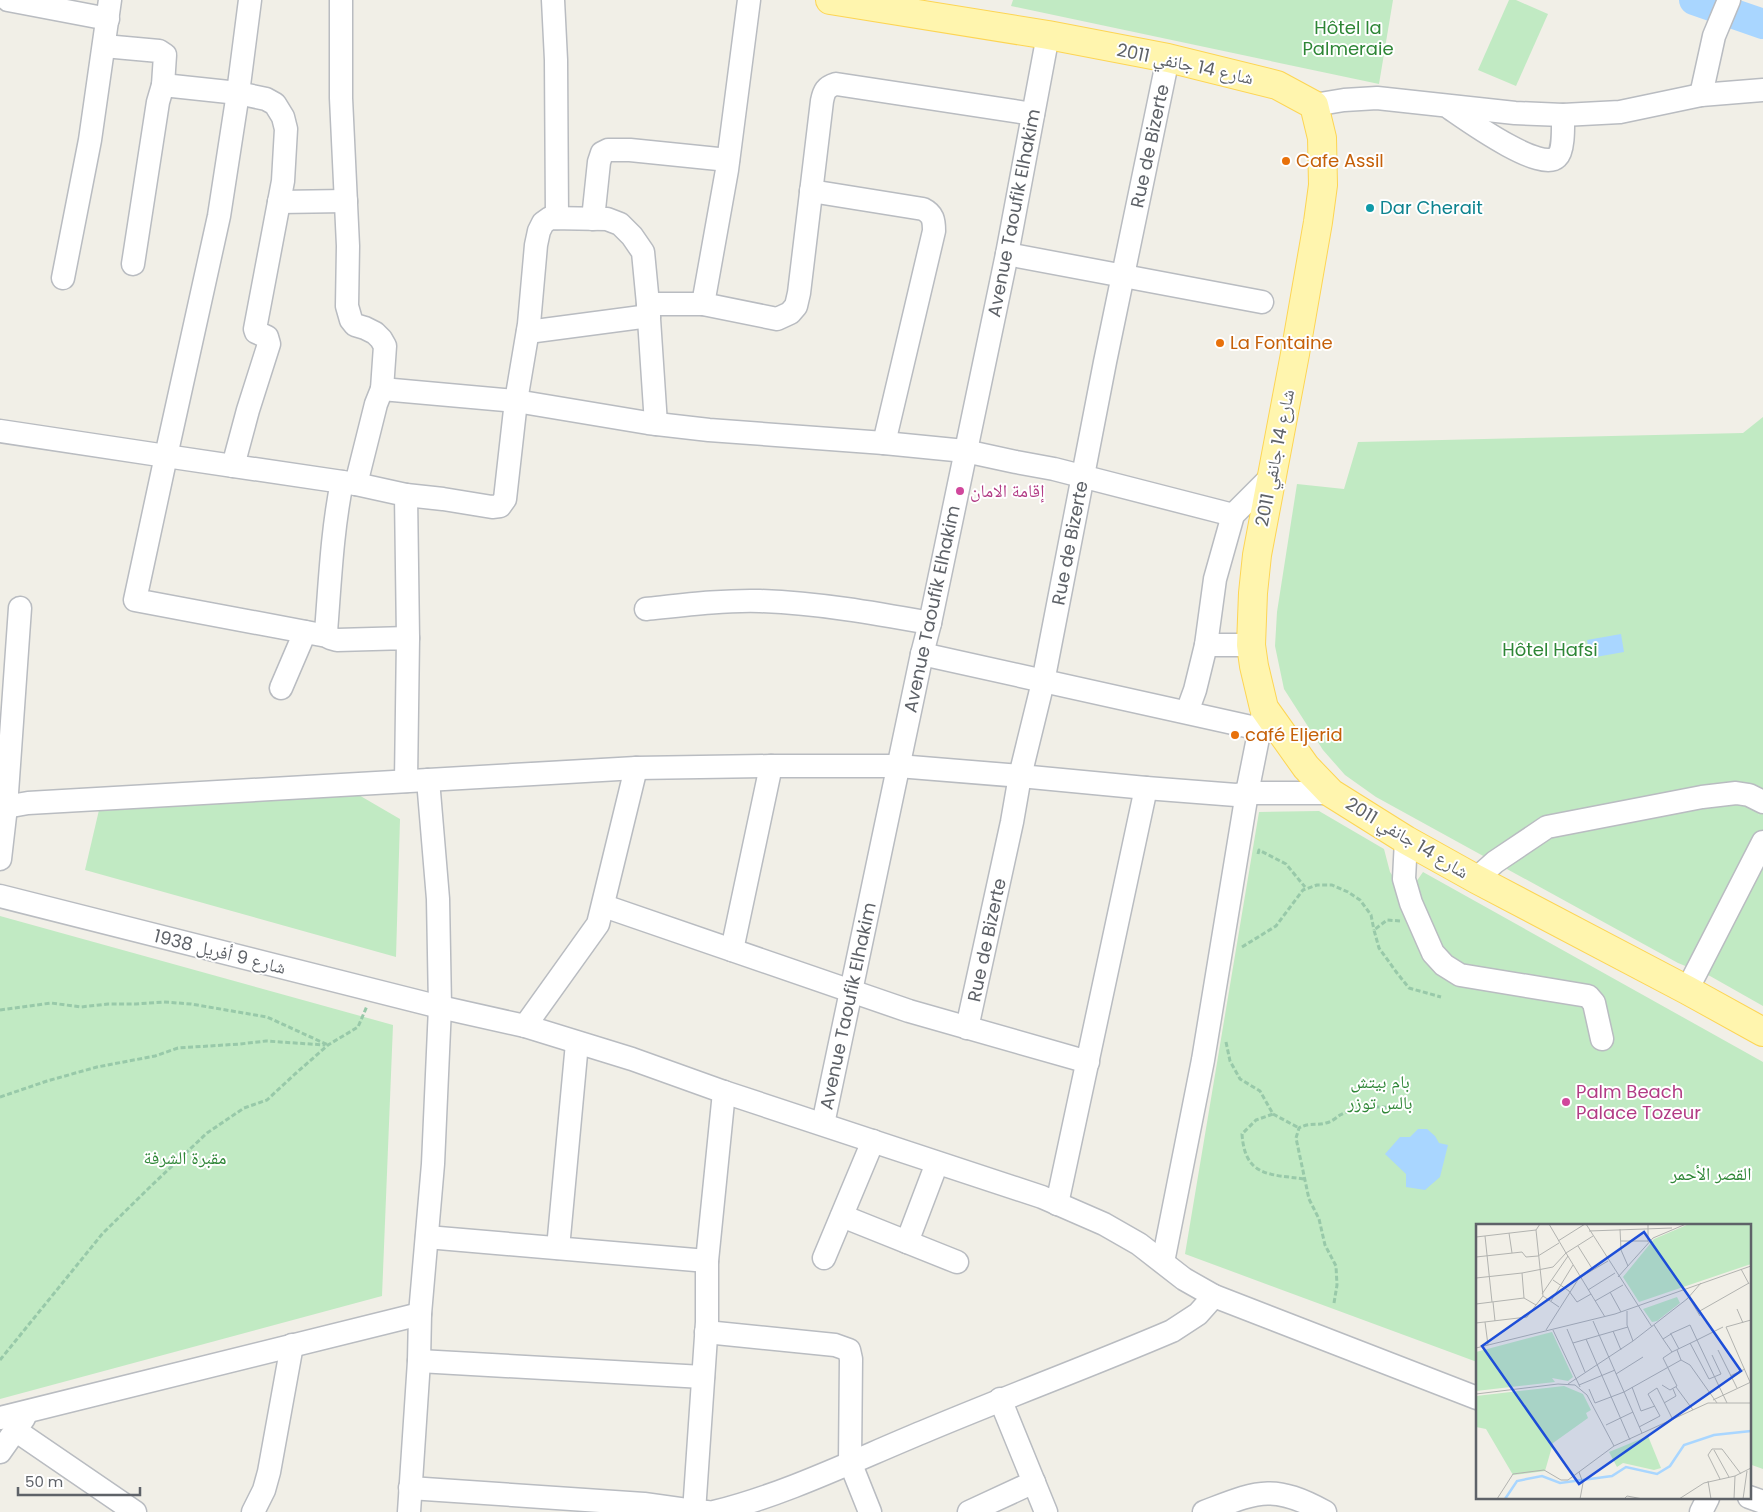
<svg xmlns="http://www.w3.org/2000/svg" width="1763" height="1512" font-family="Poppins,'Noto Naskh Arabic',sans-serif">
  <rect width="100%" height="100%" fill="#f1efe7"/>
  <!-- green -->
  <g fill="#c1eac3">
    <path d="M1013,0H1393L1379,84L1011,6Z"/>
    <path d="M1509,0H1516L1548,14L1516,86L1478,70Z"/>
    <path d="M1763,417V805L1758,816L1763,807V1006L1710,976L1678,963L1376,797L1345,775L1323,750L1284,689L1275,646L1277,612L1297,484L1344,489L1358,442L1743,433Z"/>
    <path d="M357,794L400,819L396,957L85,870L99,810Z"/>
    <path d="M1319,811L1384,849L1390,872L1432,935L1416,882L1423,872L1763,1062V1469L1749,1464V1226H1477V1362L1185,1254L1259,812Z"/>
    <path d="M0,916L393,1025L382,1296L0,1399Z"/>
  </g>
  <!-- water -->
  <g fill="#a9d6ff">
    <path d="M1621,634L1624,652L1590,658L1587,640Z"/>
    <path d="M1418,1129H1427L1435,1136L1439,1143L1448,1145L1440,1177L1425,1190L1406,1187V1174L1385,1154L1400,1137H1410Z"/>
  </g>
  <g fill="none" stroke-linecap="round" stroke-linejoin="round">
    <!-- river -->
    <path stroke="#a9d6ff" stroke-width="30" d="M1694,0L1763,24"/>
    <defs>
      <g id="minor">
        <path d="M8,0L108,19"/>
        <path d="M341,0V98L348,246L347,306L351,320L355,325L365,328L375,333L381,339L385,346L382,389"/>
        <path d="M553,0L556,60L557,218"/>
        <path d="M749,0L727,170L703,304L777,319L790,313L796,306L799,293L822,101C824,91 826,87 836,84L1033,114"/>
        <path d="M104,46L159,51L165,55L163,85"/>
        <path d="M1701,95L1714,36L1729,0"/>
        <path d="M1314,105L1344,100L1377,98L1515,113L1563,115L1620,112L1701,95L1763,90"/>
        <path d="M1451,109C1467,120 1541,173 1557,157C1564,151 1563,125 1563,115"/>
        <path d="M811,191L923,209C933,214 934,220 934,231L884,443"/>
        <path d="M279,202L346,201"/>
        <path d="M593,219L599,162L602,153L608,150H630L728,160"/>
        <path d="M1007,254L1262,302"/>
        <path d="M133,264L158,102L163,85L238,93L266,99L275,104L283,117L286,129L283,181L255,329L256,332L267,337L269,344L248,410L233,466"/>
        <path d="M63,278L90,140L110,0"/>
        <path d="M528,332L649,316"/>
        <path d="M656,424L648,304H703"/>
        <path d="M0,431L166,456L219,216L238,93L250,0"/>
        <path d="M342,482C332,531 330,582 326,632L330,638L337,640L408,638L406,781"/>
        <path d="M356,484L376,404L382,389L516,401L648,423L709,430L884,443L965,451L1016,462L1054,469L1233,515"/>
        <path d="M406,495L443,499L492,507L500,506L505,499L516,401L529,324L536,245L539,231L543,223L550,218L607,219L620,224L632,236L643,252L648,304"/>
        <path d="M646,609C684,605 723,600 760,601C818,603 874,613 930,623"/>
        <path d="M327,636L135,600L166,456L356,484L406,495L408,638"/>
        <path d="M1206,645L1215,579L1233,515L1272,476"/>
        <path d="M922,654L1260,729"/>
        <path d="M281,688L305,632"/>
        <path d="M1187,712L1195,690L1206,645H1251"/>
        <path d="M0,808L28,803L636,768L771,766H898L1020,776L1146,788L1236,795L1247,793H1331"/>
        <path d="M1406,840L1404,879L1411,903L1433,953L1444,965L1460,975L1588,996L1594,1003L1602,1039"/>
        <path d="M0,859L6,807L20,608"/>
        <path d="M1476,879L1495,862L1547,827L1702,797L1736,793L1749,795L1763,802"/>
        <path d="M0,896L440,1007L525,1026L632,1059L724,1092L1042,1197L1104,1224L1139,1244L1184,1279L1214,1296L1477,1398"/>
        <path d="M604,906L909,1011L1088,1062"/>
        <path d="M732,950L771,766"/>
        <path d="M1687,990L1763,842"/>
        <path d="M525,1026L598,924L636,768"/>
        <path d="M967,1028L1012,822L1020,776L1043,682L1105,362L1168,58"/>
        <path d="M823,1124L922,654L930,623L1007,254L1048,35"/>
        <path d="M1057,1204L1146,788"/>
        <path d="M842,1216L957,1262"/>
        <path d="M427,1237L707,1261"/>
        <path d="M907,1242L937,1163"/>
        <path d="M558,1248L577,1043"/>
        <path d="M824,1258L873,1141"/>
        <path d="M1163,1262L1203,1060L1247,793L1264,708"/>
        <path d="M706,1332L835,1345L849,1350L851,1359L850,1462L870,1512"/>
        <path d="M419,1361L703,1377"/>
        <path d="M1000,1399L1046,1512"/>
        <path d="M0,1418L420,1314"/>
        <path d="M15,1430L135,1512"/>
        <path d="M0,1452L24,1418"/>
        <path d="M410,1488L644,1504L694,1511L707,1512"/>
        <path d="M1749,1497L1763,1502"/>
        <path d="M253,1512L264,1490L269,1472L292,1345"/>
        <path d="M409,1512L419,1361L420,1314L433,1164L440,1007L438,899L428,780"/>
        <path d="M694,1512L707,1322V1261L724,1092"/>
        <path d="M714,1512C784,1495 855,1460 923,1432C1006,1397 1090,1366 1172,1331L1198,1314L1214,1296"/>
        <path d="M969,1512L1034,1482"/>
        <path d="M1204,1512C1257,1492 1272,1483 1325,1512"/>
        <path d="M1701,1512L1708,1498"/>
      </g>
      <path id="major" d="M830,0L1048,35L1168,58L1277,85L1314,105L1322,138L1323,185L1318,222L1295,354L1257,555L1253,593L1251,645L1254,666L1264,708L1306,767L1331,793L1406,840L1476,879L1687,990L1763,1032"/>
    </defs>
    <!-- minor casing -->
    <use href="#minor" stroke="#b9bcc1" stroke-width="25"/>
    <!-- major casing -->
    <use href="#major" stroke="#fdd554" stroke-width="30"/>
    <!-- path -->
    <g stroke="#98c9a9" stroke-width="3" stroke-dasharray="5 2.5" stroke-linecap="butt">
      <path d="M1258,854L1259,850L1286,864L1305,887"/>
      <path d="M1400,921L1387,920L1374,930L1379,948L1397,973L1409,988L1441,997"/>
      <path d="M1242,947L1276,926L1303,890L1317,885H1332L1348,892L1360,900L1371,915L1374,930"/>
      <path d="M0,1010L51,1003L81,1007L108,1004H136L164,1002L191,1004L267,1017L328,1045"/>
      <path d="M1226,1042L1230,1061L1240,1079L1260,1091L1273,1114L1256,1120L1242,1134C1245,1177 1269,1174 1304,1179"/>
      <path d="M0,1097L47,1081L97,1067L155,1056L178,1048L240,1044L266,1041L325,1045"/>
      <path d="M1273,1114L1299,1128"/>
      <path d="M1334,1303L1337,1285L1336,1266L1325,1245L1319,1219L1309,1199L1296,1138L1299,1128C1310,1122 1316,1126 1326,1123C1331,1122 1336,1118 1340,1115C1358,1106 1375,1106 1395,1108"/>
      <path d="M0,1360L103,1233L152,1185L207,1133L244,1108L267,1100L295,1074L328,1045L358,1027L367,1006"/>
    </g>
    <!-- minor -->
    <use href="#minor" stroke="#fff" stroke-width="22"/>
    <!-- major -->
    <use href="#major" stroke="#fff5ae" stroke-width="28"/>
  </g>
  <!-- markers -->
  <g fill="#e8710a" stroke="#fff" stroke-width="2">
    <circle cx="1286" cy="161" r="5"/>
    <circle cx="1220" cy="343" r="5"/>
    <circle cx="1235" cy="735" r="5"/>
  </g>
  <circle fill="#0f9aa8" stroke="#fff" stroke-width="2" cx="1370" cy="208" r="5"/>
  <g fill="#d1479c" stroke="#fff" stroke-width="2">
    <circle cx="960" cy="491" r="5"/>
    <circle cx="1566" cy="1102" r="5"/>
  </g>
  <g text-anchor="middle" stroke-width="4" stroke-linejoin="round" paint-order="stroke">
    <!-- park labels -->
    <g font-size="18" fill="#2e8636" stroke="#fff">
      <text x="1348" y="34">Hôtel la<tspan x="1348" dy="21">Palmeraie</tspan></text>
      <text x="1550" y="656">Hôtel Hafsi</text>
      <text x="1380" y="1088">بام بيتش<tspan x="1380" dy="21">بالس توزر</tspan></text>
      <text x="185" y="1164">مقبرة الشرفة</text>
      <text x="1711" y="1180">القصر الأحمر</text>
    </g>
    <!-- street labels -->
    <g font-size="18" fill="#5e6268" stroke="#fff">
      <text transform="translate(1185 64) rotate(12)" y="6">شارع 14 جانفي 2011</text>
      <text transform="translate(1150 146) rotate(-78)" y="6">Rue de Bizerte</text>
      <text transform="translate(1014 213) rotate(-79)" y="6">Avenue Taoufik Elhakim</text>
      <text transform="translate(1275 458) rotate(-79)" y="6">شارع 14 جانفي 2011</text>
      <text transform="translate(1070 543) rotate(-79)" y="6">Rue de Bizerte</text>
      <text transform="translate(932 609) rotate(-78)" y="6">Avenue Taoufik Elhakim</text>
      <text transform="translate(1407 838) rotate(31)" y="6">شارع 14 جانفي 2011</text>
      <text transform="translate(987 940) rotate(-78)" y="6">Rue de Bizerte</text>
      <text transform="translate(220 952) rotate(14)" y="6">شارع 9 أفريل 1938</text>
      <text transform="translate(848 1006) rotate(-78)" y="6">Avenue Taoufik Elhakim</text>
    </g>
    <!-- food labels -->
    <g font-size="18" fill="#c56008" stroke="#fff" text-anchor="start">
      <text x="1296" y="167">Cafe Assil</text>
      <text x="1230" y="349">La Fontaine</text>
      <text x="1245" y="741">café Eljerid</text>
    </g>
    <!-- culture labels -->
    <g font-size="18" fill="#0d838f" stroke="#fff" text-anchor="start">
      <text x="1380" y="214">Dar Cherait</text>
    </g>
    <!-- hotel labels -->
    <g font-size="18" fill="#b23c85" stroke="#fff" text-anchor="start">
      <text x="970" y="497">إقامة الامان</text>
      <text x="1576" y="1098">Palm Beach<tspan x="1576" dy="21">Palace Tozeur</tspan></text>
    </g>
  </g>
  <!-- overview -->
  <g transform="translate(1476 1224)">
    <rect width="275" height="275" fill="#f1efe7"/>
    <path d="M213,0H275V40L163,78L147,53L178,15ZM201,73L204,79L181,97L176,98L167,85ZM76,108L97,153L92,157L76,154L79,158L0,167V128ZM88,162L107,170L115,186L110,189L112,194L77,219L69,247L37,251L10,205L0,203V172ZM172,212L185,244L178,246L147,239L141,243L133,228Z" fill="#c1eac3"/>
    <path fill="none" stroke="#a9d6ff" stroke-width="2.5" d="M29,275L41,257L66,252L84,259L136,252L150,243L181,250L194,242L208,221L238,211L275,207"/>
    <path fill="none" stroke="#b2b3b0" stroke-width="1" d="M73,0L90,29L117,12M110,0L176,103M172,0V18M144,5L145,26L152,42M60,6L67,72M113,7L196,4M33,9L36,29M9,12L16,78M0,13L60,6L64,0M82,17L109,0M145,17H172M102,22L117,46M0,33L46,28L50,33L62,32L83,19M265,45L273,60M46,49L77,43L90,29L129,93M142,53L177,14L210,0M0,54L46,49L48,74L0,80M77,56L93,67L101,78L115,70M208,65L224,92M112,66L139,49M134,68L145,88M66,70L92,32M75,77L97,41M119,77L147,61M17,78L19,97M60,81L67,72L83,83M261,85L267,99M151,87V101L157,117M222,88L273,59M117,97L166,209M9,98L12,121M0,99L51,93L60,81L48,74M178,101L187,115L195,110L203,125M247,103L221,116L251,179M91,105L109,148M70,106L103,54L132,37M77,106L104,163M137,107L145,126M110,115L154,216M187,115L196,128L221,116L214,101L194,110M97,119L152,103M214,119L233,155L245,150L236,131M0,124L139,90L275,42M242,126L261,164M205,136L214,141L241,179M140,150L167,133M254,152L269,145M274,158L250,103L275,96M92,160L157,117L211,75L225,59M103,161L139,146M186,161L194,166L201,162L187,134L196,128M156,163L165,187L179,182M200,163L217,186M113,165L119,179M0,170L82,160L99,161L111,171L138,222L232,179H275M237,176L275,158M119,179L148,168L205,136L201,126M188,179L200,172L197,165M130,201L157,188M163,203L184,192L172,170L181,164L197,196M238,226L253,253M103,248L107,259L104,275M244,255L232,231L236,225H246L265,250M232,257L235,275M21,275L37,250L68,246L85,256H92L138,222M148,275L151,272L167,275M203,275L228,259L259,252L275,244M258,275L259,252M267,275L271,247"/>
    <path fill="#1d4ed8" fill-opacity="0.15" stroke="#1d4ed8" stroke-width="2.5" d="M168,8L265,147L103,260L6,122Z"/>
    <rect width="275" height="275" fill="none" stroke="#5e6268" stroke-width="2.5"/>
  </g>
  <!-- scale -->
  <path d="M18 1487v8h122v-8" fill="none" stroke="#5e6268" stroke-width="2.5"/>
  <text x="25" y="1487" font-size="15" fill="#5e6268" stroke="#ffffff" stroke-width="4" paint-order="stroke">50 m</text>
</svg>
